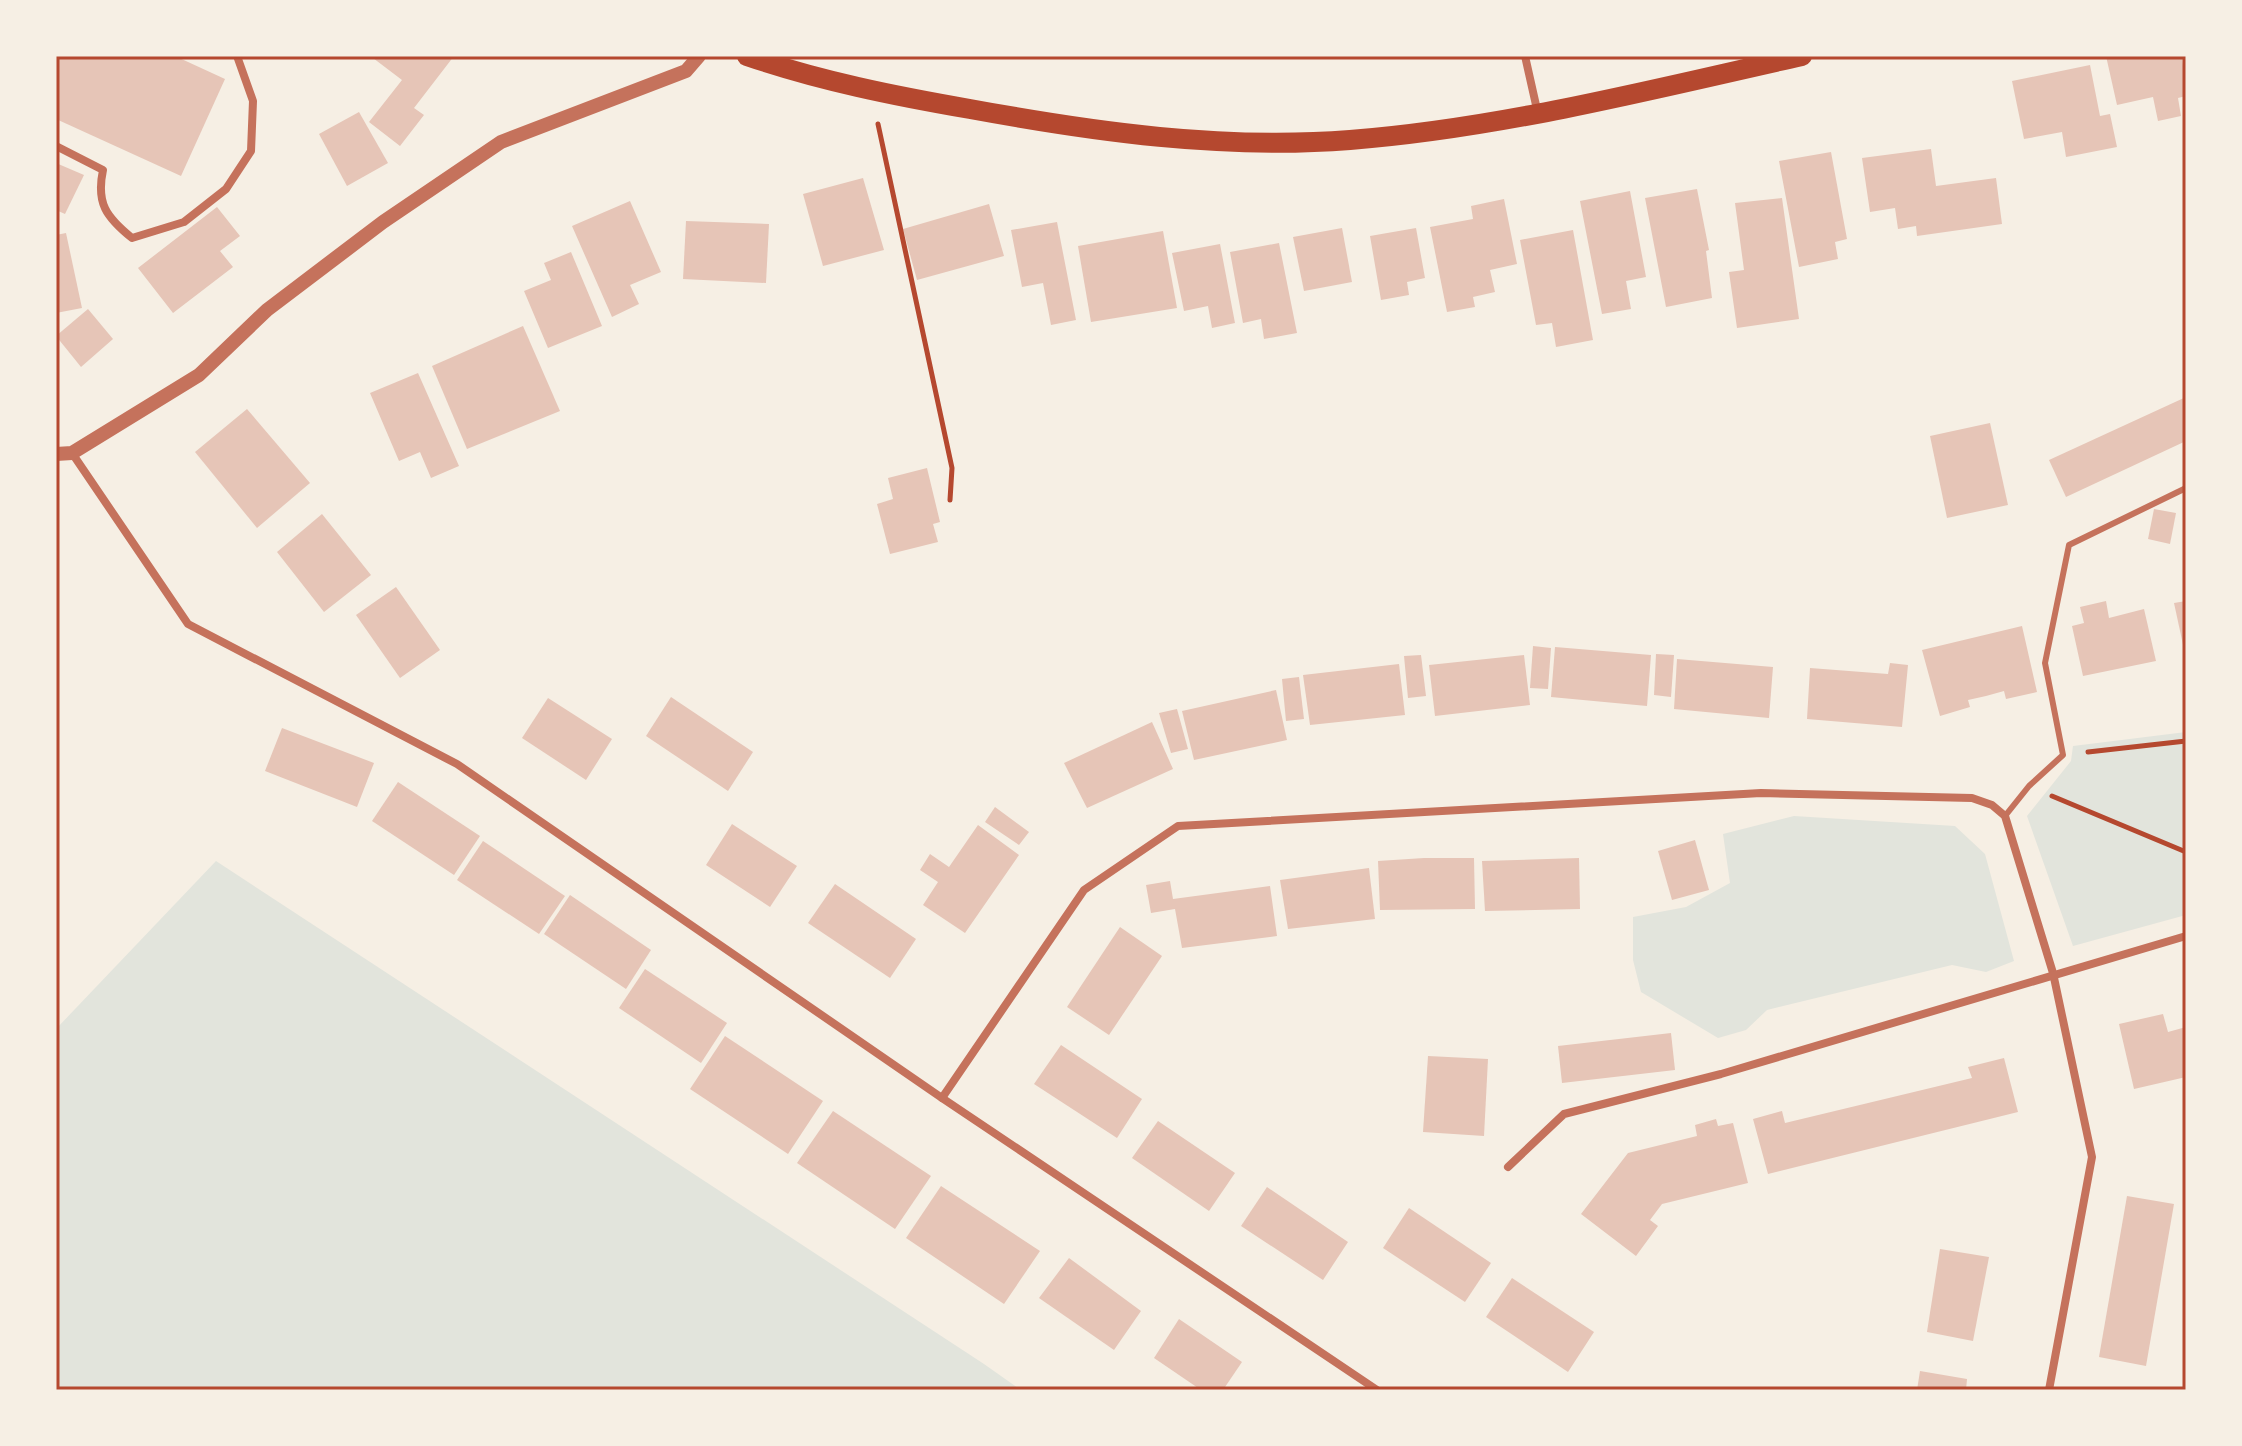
<svg xmlns="http://www.w3.org/2000/svg" width="2242" height="1446" font-family="'Asap Condensed',sans-serif">
  <rect width="100%" height="100%" fill="#f6efe4"/>
  <!-- green -->
  <g fill="#e2e4dc">
    <path d="M2186,732V915L2073,946L2027,816L2071,761L2073,746Z"/>
    <path d="M1794,816L1955,826L1985,854L2014,961L1986,972L1952,965L1767,1010L1746,1030L1718,1038L1641,992L1633,960V917L1686,907L1730,883L1723,834Z"/>
    <path d="M216,861L984,1364L1021,1390H56V1029Z"/>
  </g>
  <!-- building -->
  <g fill="#e6c5b7">
    <path d="M56,56H175L225,79L181,176L56,119Z"/>
    <path d="M375,56H454L414,108L424,115L400,146L369,122L402,80L373,58Z"/>
    <path d="M2106,56H2182L2186,96L2178,98L2181,116L2158,121L2153,97L2117,105Z"/>
    <path d="M2090,65L2100,116L2110,114L2117,147L2066,157L2062,132L2024,139L2012,81Z"/>
    <path d="M359,112L388,163L347,186L319,134Z"/>
    <path d="M1931,149L1936,186L1996,178L2002,224L1917,236L1916,226L1898,229L1895,208L1870,212L1862,158Z"/>
    <path d="M1831,152L1847,239L1835,242L1838,259L1799,267L1779,161Z"/>
    <path d="M56,163L84,175L65,214L56,210Z"/>
    <path d="M863,178L884,250L823,266L803,194Z"/>
    <path d="M1697,189L1709,250L1706,251L1712,298L1666,307L1645,198Z"/>
    <path d="M1630,191L1646,277L1626,281L1631,309L1602,314L1580,201Z"/>
    <path d="M1782,198L1799,319L1737,328L1729,272L1744,270L1735,203Z"/>
    <path d="M1504,199L1517,264L1490,270L1495,292L1473,297L1475,307L1447,312L1430,227L1473,219L1471,206Z"/>
    <path d="M630,201L661,272L630,285L639,304L612,317L572,226Z"/>
    <path d="M989,204L1004,256L917,280L903,229Z"/>
    <path d="M217,207L240,236L220,251L233,267L173,313L138,268Z"/>
    <path d="M686,221L769,224L766,283L683,279Z"/>
    <path d="M1057,222L1076,320L1051,325L1043,283L1022,287L1011,230Z"/>
    <path d="M1342,228L1352,282L1304,291L1293,237Z"/>
    <path d="M1416,228L1425,278L1407,282L1409,295L1381,300L1370,236Z"/>
    <path d="M1573,230L1593,340L1556,347L1552,323L1536,325L1520,240Z"/>
    <path d="M1163,231L1177,308L1091,322L1078,246Z"/>
    <path d="M66,233L82,308L56,313V235Z"/>
    <path d="M1279,243L1297,333L1264,339L1261,319L1243,323L1230,252Z"/>
    <path d="M1220,244L1235,323L1212,328L1208,306L1184,311L1172,253Z"/>
    <path d="M571,252L602,326L548,348L524,291L551,280L544,263Z"/>
    <path d="M88,309L113,339L81,367L56,336Z"/>
    <path d="M523,326L560,411L467,449L432,366Z"/>
    <path d="M418,373L459,466L431,478L420,452L399,461L370,393Z"/>
    <path d="M2186,397V441L2066,497L2049,460Z"/>
    <path d="M247,409L310,483L257,528L195,452Z"/>
    <path d="M1990,423L2008,505L1947,518L1930,436Z"/>
    <path d="M927,468L940,522L933,524L938,542L890,554L877,504L893,499L888,478Z"/>
    <path d="M2154,509L2176,513L2170,544L2148,539Z"/>
    <path d="M322,514L371,575L324,612L277,552Z"/>
    <path d="M396,587L440,650L400,678L356,615Z"/>
    <path d="M2106,601L2109,618L2144,609L2156,661L2083,676L2072,626L2084,623L2080,607Z"/>
    <path d="M2186,601V653L2185,654L2174,603Z"/>
    <path d="M2022,626L2037,692L2006,699L2004,691L1986,696L1968,700L1970,707L1940,716L1922,650Z"/>
    <path d="M1533,646L1551,648L1548,689L1530,688Z"/>
    <path d="M1555,647L1651,655L1647,706L1551,697Z"/>
    <path d="M1656,654L1674,655L1671,697L1654,695Z"/>
    <path d="M1421,655L1426,696L1408,698L1404,656Z"/>
    <path d="M1524,655L1530,705L1435,716L1429,665Z"/>
    <path d="M1677,659L1773,667L1769,718L1674,709Z"/>
    <path d="M1890,663L1908,665L1902,727L1807,719L1810,668L1888,674Z"/>
    <path d="M1399,664L1405,715L1310,725L1303,675Z"/>
    <path d="M1299,677L1304,719L1286,721L1282,679Z"/>
    <path d="M1276,690L1287,740L1194,760L1182,711Z"/>
    <path d="M671,697L753,752L728,791L646,736Z"/>
    <path d="M548,698L612,739L586,780L522,738Z"/>
    <path d="M1177,709L1188,749L1171,753L1159,713Z"/>
    <path d="M1152,722L1173,769L1087,808L1064,763Z"/>
    <path d="M282,728L374,763L357,807L265,771Z"/>
    <path d="M398,782L480,836L454,875L372,821Z"/>
    <path d="M995,807L1029,832L1019,845L985,822Z"/>
    <path d="M732,824L797,866L770,907L706,865Z"/>
    <path d="M978,825L1019,855L965,933L923,905L938,882L920,870L930,854L949,867Z"/>
    <path d="M1695,840L1709,890L1672,900L1658,851Z"/>
    <path d="M483,841L565,896L539,934L457,880Z"/>
    <path d="M1424,858H1474L1475,909L1380,910L1378,861Z"/>
    <path d="M1579,858L1580,909L1485,911L1482,861Z"/>
    <path d="M1369,868L1375,919L1288,929L1280,880Z"/>
    <path d="M1170,881L1173,899L1270,886L1277,936L1182,948L1175,909L1151,913L1146,885Z"/>
    <path d="M835,884L916,939L890,978L808,923Z"/>
    <path d="M570,895L651,950L626,989L544,934Z"/>
    <path d="M1120,927L1162,956L1109,1035L1067,1007Z"/>
    <path d="M645,969L727,1023L701,1063L619,1008Z"/>
    <path d="M2163,1014L2168,1032L2186,1027V1077L2134,1089L2119,1024Z"/>
    <path d="M1671,1033L1675,1070L1562,1083L1558,1046Z"/>
    <path d="M725,1036L823,1101L788,1154L690,1089Z"/>
    <path d="M1061,1045L1142,1099L1117,1138L1034,1084Z"/>
    <path d="M1428,1056L1488,1059L1484,1136L1423,1132Z"/>
    <path d="M2004,1058L2018,1112L1768,1174L1753,1119L1782,1111L1785,1123L1972,1078L1968,1067Z"/>
    <path d="M833,1111L931,1176L895,1229L797,1163Z"/>
    <path d="M1716,1119L1718,1126L1733,1123L1748,1183L1662,1204L1650,1220L1658,1226L1636,1256L1581,1214L1628,1153L1697,1136L1695,1125Z"/>
    <path d="M1158,1121L1235,1173L1209,1211L1132,1158Z"/>
    <path d="M941,1186L1040,1251L1004,1304L906,1238Z"/>
    <path d="M1267,1187L1348,1242L1323,1280L1241,1226Z"/>
    <path d="M2127,1196L2174,1204L2146,1366L2099,1357Z"/>
    <path d="M1409,1208L1491,1263L1465,1302L1383,1248Z"/>
    <path d="M1940,1249L1989,1257L1973,1341L1927,1332Z"/>
    <path d="M1069,1258L1141,1311L1114,1350L1039,1298Z"/>
    <path d="M1512,1278L1594,1332L1568,1372L1486,1317Z"/>
    <path d="M1179,1319L1242,1362L1223,1390H1201L1154,1358Z"/>
    <path d="M1920,1371L1967,1379L1966,1390H1917Z"/>
  </g>
  <g fill="none" stroke-linecap="round" stroke-linejoin="round">
    <!-- path -->
    <g stroke="#b5482f" stroke-width="5">
      <path d="M878,124L952,468L950,500"/>
      <path d="M2088,752L2186,741"/>
      <path d="M2052,796L2186,852"/>
    </g>
    <!-- service -->
    <path stroke="#c5725c" stroke-width="6" d="M2005,816L2029,786L2063,755L2045,663L2069,545L2186,488"/>
    <!-- minor -->
    <g stroke="#c5725c" stroke-width="8">
      <path d="M1525,56L1538,114"/>
      <path d="M56,146L103,170C96,203 106,217 132,238L184,222L226,189L251,151L253,101L237,56"/>
      <path d="M72,453L188,624L457,764L942,1098L1377,1390"/>
      <path d="M942,1098L1084,890L1178,826L1761,793L1972,798L1992,805L2005,816L2053,973L2092,1157L2049,1390"/>
      <path d="M1508,1167L1564,1114L1721,1074L2186,936"/>
    </g>
    <!-- tertiary -->
    <path stroke="#c5725c" stroke-width="14" d="M56,454L72,453L199,375L267,310L383,222L501,142L686,71L699,56"/>
    <!-- primary -->
    <path stroke="#b5482f" stroke-width="20" d="M747,56C820,81 895,96 970,109C1095,132 1223,150 1350,140C1503,128 1653,89 1802,56"/>
  </g>
  <!-- border -->
  <rect width="2242" height="1446" fill="none" stroke="#f6efe4" stroke-width="116"/>
  <rect x="58" y="58" width="2126" height="1330" fill="none" stroke="#b5482f" stroke-width="3"/>
</svg>
